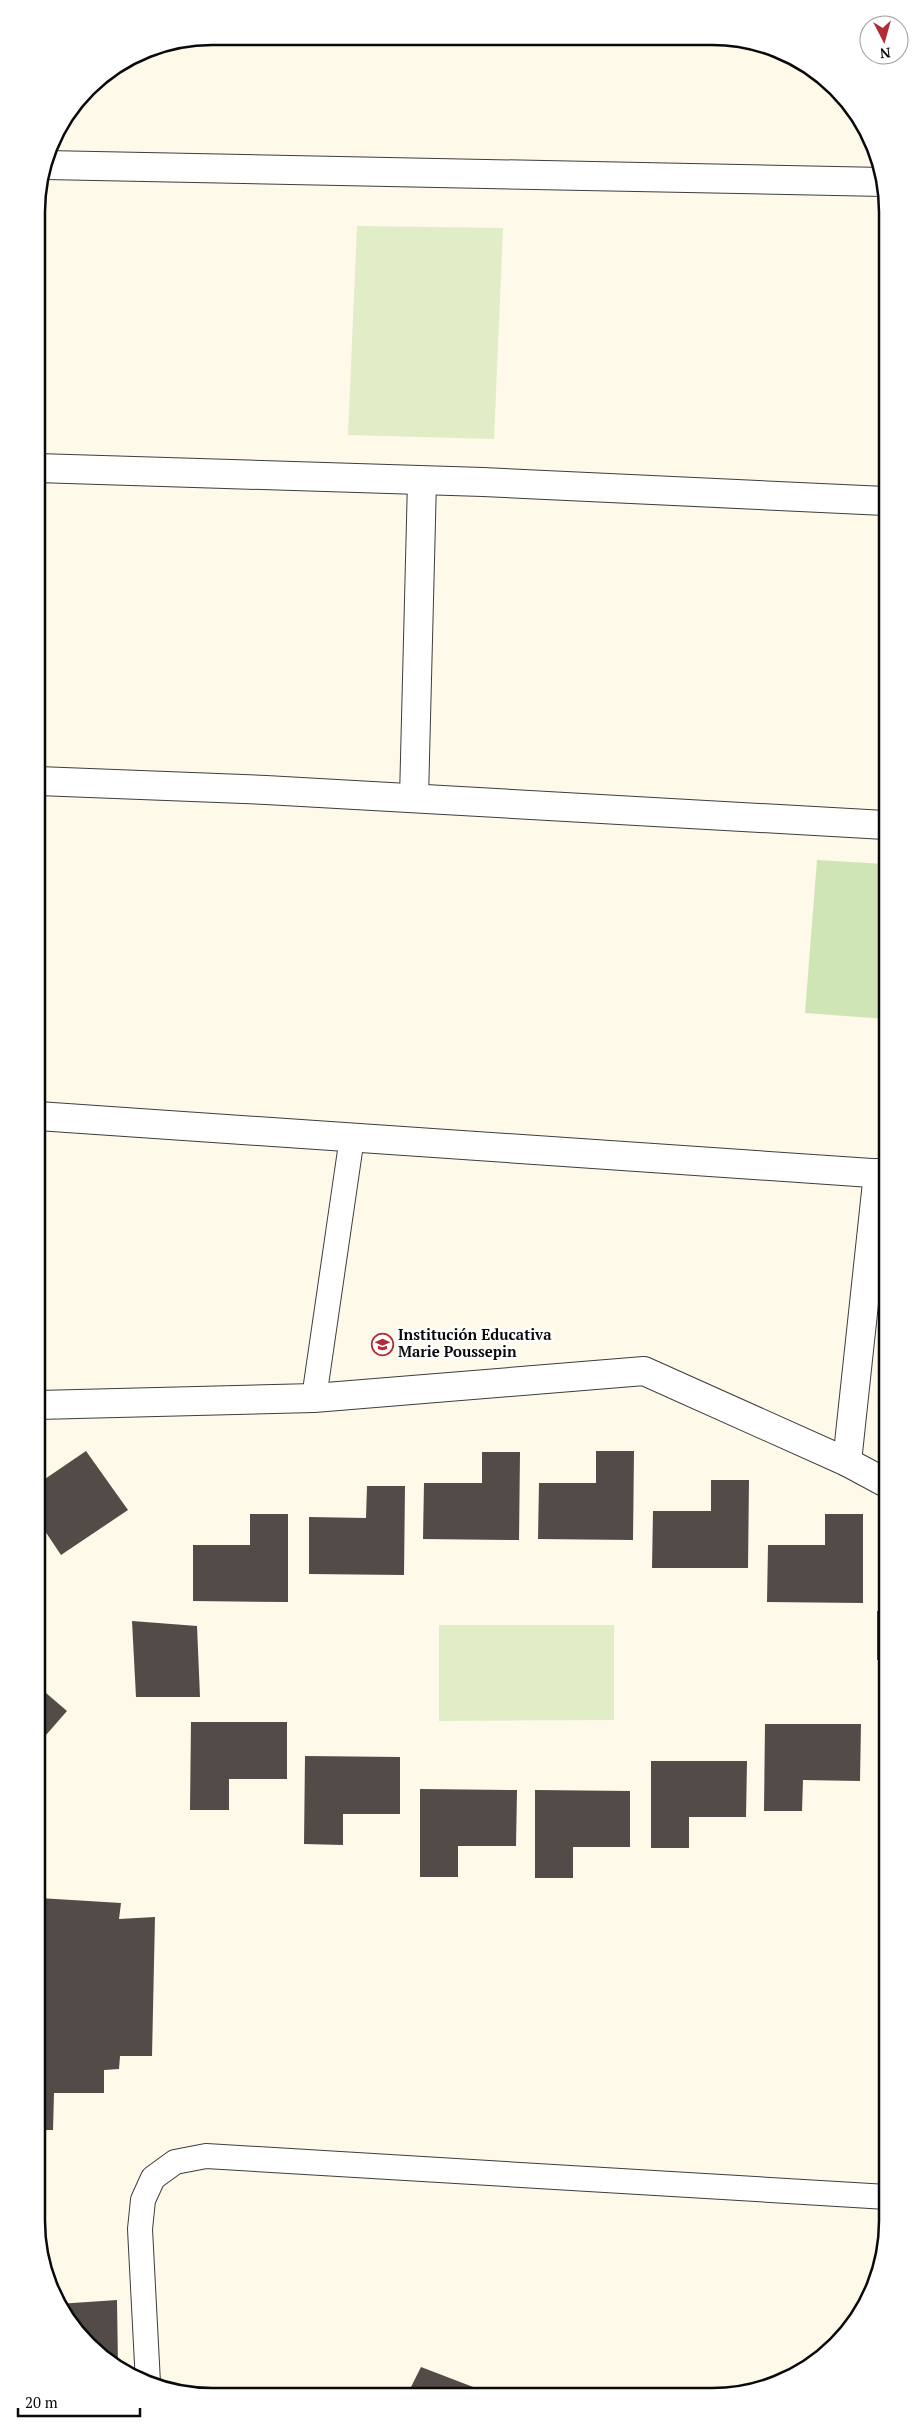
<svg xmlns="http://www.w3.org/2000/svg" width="924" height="2433" font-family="'PT Serif',serif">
  <rect width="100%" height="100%" fill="#fef9e9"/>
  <!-- green -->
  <path fill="#d0e5b6" d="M817,860L885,864L886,1019L805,1013Z"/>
  <!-- pitch -->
  <g fill="#e1edc7">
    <path d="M357,226L503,228L494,439L348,435Z"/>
    <path d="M439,1625H614V1720L439,1721Z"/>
  </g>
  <!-- building -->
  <g fill="#524b47">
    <path d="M86,1451L128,1510L61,1555L39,1522V1483Z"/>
    <path d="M596,1451H634L633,1540L538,1539L539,1483H596Z"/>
    <path d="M482,1452H520L519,1540L423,1539L424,1483H482Z"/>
    <path d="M711,1480H749L748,1568H652L653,1511H711Z"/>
    <path d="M367,1486H405L404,1575L309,1574V1517L366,1518Z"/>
    <path d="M250,1514H288V1602L193,1601V1545H250Z"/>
    <path d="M825,1514H863V1603L767,1602L768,1545H825Z"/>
    <path d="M877,1611H886L887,1659L877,1660Z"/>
    <path d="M132,1621L197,1626L200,1697H136Z"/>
    <path d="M39,1687L67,1711L39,1743Z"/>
    <path d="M191,1722H287V1779H229V1810H190Z"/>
    <path d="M765,1724H861L860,1781L803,1780L802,1811H764Z"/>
    <path d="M305,1756L400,1757V1814H343V1845L304,1844Z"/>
    <path d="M651,1761H747L746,1817H689V1848H651Z"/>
    <path d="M420,1789L517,1790L516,1846H458V1877H420Z"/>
    <path d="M535,1790L630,1791V1847H573V1878H535Z"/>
    <path d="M39,1898L121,1903L119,1919L155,1917L152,2056H120L119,2069L104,2070V2093H54L53,2130H39Z"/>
    <path d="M117,2300L118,2367L88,2346L58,2304Z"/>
    <path d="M421,2367L481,2390L479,2393H408Z"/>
  </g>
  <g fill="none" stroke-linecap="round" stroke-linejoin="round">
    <defs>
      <g id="lane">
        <path d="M314,1398L352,1137"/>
        <path d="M148,2383L140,2229L143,2200L153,2178L175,2162L206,2156L887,2197"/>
      </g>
      <g id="street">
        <path d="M46,165L884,182"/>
        <path d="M37,468L483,482L885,501"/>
        <path d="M38,781L266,790L885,825"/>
        <path d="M414,798L422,481"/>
        <path d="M38,1116L886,1174"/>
        <path d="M38,1405L314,1398L644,1371L847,1462L886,1483"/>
        <path d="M847,1462L878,1173"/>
      </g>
    </defs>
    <!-- lane casing -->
    <use href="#lane" stroke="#3d3d3d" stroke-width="26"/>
    <!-- street casing -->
    <use href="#street" stroke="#3d3d3d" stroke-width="30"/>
    <!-- lane -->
    <use href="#lane" stroke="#fff" stroke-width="24"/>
    <!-- street -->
    <use href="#street" stroke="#fff" stroke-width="28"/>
  </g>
  <!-- icons -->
  <defs>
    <symbol id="school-ring" viewBox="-11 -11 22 22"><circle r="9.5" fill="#fff" stroke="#b12c36" stroke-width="1.5"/><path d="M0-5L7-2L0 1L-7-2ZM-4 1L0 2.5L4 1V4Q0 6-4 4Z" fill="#b12c36"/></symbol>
  </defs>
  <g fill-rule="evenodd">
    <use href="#school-ring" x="370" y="1332" width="25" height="25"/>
  </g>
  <g text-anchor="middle" stroke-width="5" stroke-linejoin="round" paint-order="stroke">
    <!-- poi labels -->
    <g font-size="15" font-weight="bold" fill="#0a0a0a" stroke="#fff" text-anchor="start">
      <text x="398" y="1340">Institución Educativa<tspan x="398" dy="17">Marie Poussepin</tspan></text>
    </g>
  </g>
  <!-- crop -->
  <path d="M0 0H924V2433H0ZM212 45H712A167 167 0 0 1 879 212V2221A167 167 0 0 1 712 2388H212A167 167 0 0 1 45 2221V212A167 167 0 0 1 212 45Z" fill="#fff" fill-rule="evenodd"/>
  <path fill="none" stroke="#0a0a0a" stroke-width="2.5" d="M212 45H712A167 167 0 0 1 879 212V2221A167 167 0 0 1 712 2388H212A167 167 0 0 1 45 2221V212A167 167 0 0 1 212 45Z"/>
  <!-- north arrow -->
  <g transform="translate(884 40) rotate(174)"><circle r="24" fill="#ffffff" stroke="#9d9d9d"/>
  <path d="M0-4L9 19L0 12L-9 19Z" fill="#b12c36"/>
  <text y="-8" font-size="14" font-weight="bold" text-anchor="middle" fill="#0a0a0a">N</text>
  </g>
  <!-- scale -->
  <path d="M18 2408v8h122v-8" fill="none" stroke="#0a0a0a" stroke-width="2.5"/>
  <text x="25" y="2408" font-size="15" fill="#0a0a0a" stroke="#ffffff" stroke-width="4" paint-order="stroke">20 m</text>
</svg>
